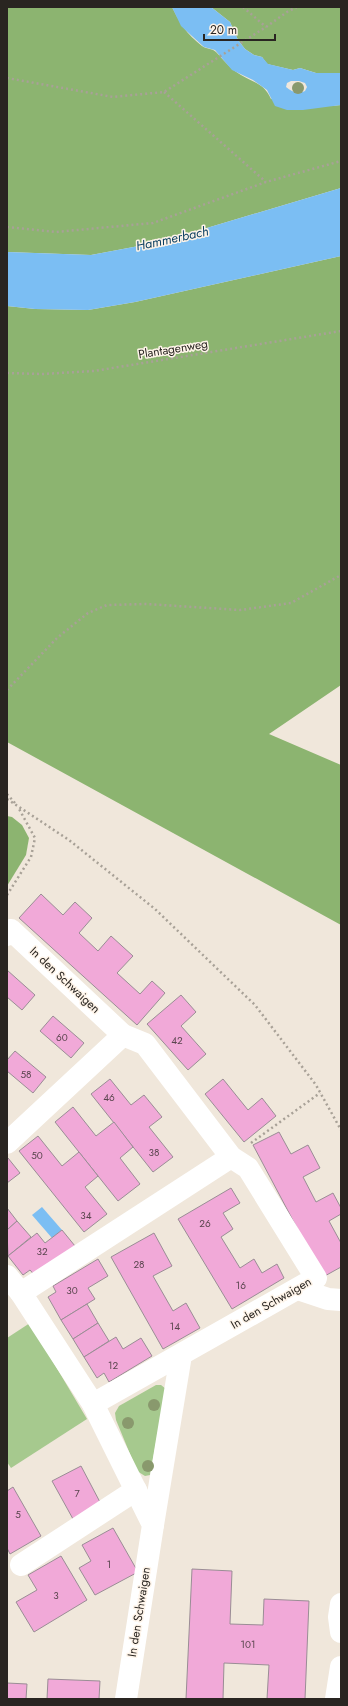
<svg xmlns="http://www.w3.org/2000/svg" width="348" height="1706" font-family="Jost,sans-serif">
  <rect width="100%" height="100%" fill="#f0e7db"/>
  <!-- green -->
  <g fill="#a6c98e">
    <path d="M30,1323L87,1419L11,1468L7,1462V1338Z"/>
    <path d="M156,1385H161L166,1389L150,1475L145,1476L137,1471L116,1420L115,1413L119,1406Z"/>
  </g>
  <!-- forest -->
  <g fill="#8cb470">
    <path d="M7,7H172C181,25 186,33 202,46C206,49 212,48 216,52C224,60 230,69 241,75C254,83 264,83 271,99L331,106L341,105V188L160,242L91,255L7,252Z"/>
    <path d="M211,7H341V73H316L300,68L293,70L267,64L262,57L254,55L245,49L238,40L230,22Z"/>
    <path d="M341,256V685L269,734L341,765V925L7,742V306L35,309L88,310L135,302Z"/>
    <path d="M7,816L12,817L22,825L29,838L26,855L7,886Z"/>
  </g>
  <!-- water -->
  <g fill="#7bbef3" fill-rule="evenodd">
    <path d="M172,7H211L230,22L238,40L245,49L254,55L262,57L268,64L293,70L300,68L316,73H341V105L303,110H287L275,106L267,90L253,80L232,70L215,50L204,47L181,26ZM291,81H299L305,83L307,87L305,91C297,94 292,92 286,87L287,83Z"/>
    <path d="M341,188V256L135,302L88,310L35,309L7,306V252L91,255L160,242Z"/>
    <path d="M42,1207L62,1230L52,1238L32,1215Z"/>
  </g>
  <!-- building -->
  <g fill="#f1a9d8" stroke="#9a8d95">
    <path d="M41,894L63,915L75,902L92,918L79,933L98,951L111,936L133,956L117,973L140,994L152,981L165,993L137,1025L19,918Z"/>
    <path d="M7,970L35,995L22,1010L7,997Z"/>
    <path d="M181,995L196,1012L181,1026L206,1054L188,1070L147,1024Z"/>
    <path d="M53,1016L84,1043L71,1058L40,1031Z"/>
    <path d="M15,1051L46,1077L33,1093L7,1071V1060Z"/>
    <path d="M110,1079L131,1105L144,1095L162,1117L149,1127L173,1157L153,1172L91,1094Z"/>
    <path d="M223,1079L248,1110L262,1098L276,1116L244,1142L205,1094Z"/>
    <path d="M73,1107L96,1136L114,1122L133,1147L120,1158L140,1184L118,1201L55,1122Z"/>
    <path d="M279,1132L291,1154L308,1145L320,1168L303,1177L316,1202L333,1193L341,1208V1214L329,1221L341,1243V1267L323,1277L253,1145Z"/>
    <path d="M38,1136L62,1166L79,1152L98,1176L85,1187L107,1214L84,1232L19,1151Z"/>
    <path d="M8,1158L20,1173L7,1183V1159Z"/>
    <path d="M231,1188L240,1203L223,1213L233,1229L221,1237L240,1268L254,1259L262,1273L277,1264L284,1278L232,1309L178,1219Z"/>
    <path d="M7,1208L17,1221L7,1230Z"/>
    <path d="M17,1221L31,1237L8,1256L7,1230Z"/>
    <path d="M62,1230L75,1246L37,1278L30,1270L23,1275L8,1256L37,1233L45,1243Z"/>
    <path d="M154,1233L172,1266L153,1276L173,1311L186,1303L200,1328L163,1349L111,1257Z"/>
    <path d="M98,1259L108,1276L88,1288L95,1299L61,1320L48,1297L56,1292L53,1286Z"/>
    <path d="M87,1304L98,1323L73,1339L61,1320Z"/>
    <path d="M98,1323L109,1341L84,1357L73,1339Z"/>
    <path d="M116,1337L123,1349L141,1338L152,1356L109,1382L104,1373L97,1378L84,1357Z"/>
    <path d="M81,1466L101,1504L73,1519L52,1481Z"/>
    <path d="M13,1487L41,1536L10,1554L7,1548V1491Z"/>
    <path d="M113,1528L138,1572L95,1595L79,1568L91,1561L82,1545Z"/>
    <path d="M61,1556L87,1600L34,1632L16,1602L37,1590L28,1575Z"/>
    <path d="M192,1569L232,1571L230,1624L263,1625L264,1599L309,1601L305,1699H267L269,1665L224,1663L223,1699H186Z"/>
    <path d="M48,1679L100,1681L99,1699H47Z"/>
    <path d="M7,1683L27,1684L26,1699H7Z"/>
  </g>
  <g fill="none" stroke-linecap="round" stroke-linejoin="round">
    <!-- path -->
    <g stroke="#a8a197" stroke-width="2.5" stroke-dasharray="2 3" stroke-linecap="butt">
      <path d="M243,7L266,27"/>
      <path d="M7,78L113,97L164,92L266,27L287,12L297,7"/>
      <path d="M164,92L266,182"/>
      <path d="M7,227L56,232L153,223L266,182L341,161"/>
      <path d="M7,373L42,374L94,371L341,331"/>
      <path d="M7,690L57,638L88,613L107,605L146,604L240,610L291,603L341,575"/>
      <path d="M7,794L15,803"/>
      <path d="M7,799L69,840L155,909L255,1005L316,1085L341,1130"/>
      <path d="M7,895L31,857L35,838L18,807"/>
      <path d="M251,1143L320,1093"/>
    </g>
    <!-- street -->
    <g stroke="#fff" stroke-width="22">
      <path d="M7,935L11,930L123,1035L145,1044L231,1157L248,1168L316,1278L93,1404"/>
      <path d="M7,1143L123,1035"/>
      <path d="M7,1276L21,1293L93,1404L153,1525L126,1699"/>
      <path d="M298,1289L328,1299L341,1300"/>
      <path d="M21,1293L231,1157"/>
      <path d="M153,1525L181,1355"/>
      <path d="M21,1565L136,1490"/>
      <path d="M341,1604L339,1617L341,1632"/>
      <path d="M336,1699L341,1667"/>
    </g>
  </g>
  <!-- trees -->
  <g fill="#89996d">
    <circle cx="298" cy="88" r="6"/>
    <circle cx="154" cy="1405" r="6"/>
    <circle cx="128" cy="1423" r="6"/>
    <circle cx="148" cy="1466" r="6"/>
  </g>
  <g text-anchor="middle" stroke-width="3" stroke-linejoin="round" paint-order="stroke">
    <!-- number labels -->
    <g font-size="10" fill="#5b464f">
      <text x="62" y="1041">60</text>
      <text x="177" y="1044">42</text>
      <text x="26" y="1078">58</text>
      <text x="109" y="1101">46</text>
      <text x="154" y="1156">38</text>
      <text x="37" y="1159">50</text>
      <text x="86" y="1219">34</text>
      <text x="205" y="1227">26</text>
      <text x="42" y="1255">32</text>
      <text x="139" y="1268">28</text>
      <text x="241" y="1289">16</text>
      <text x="72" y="1294">30</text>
      <text x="175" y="1330">14</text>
      <text x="113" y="1369">12</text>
      <text x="77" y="1497">7</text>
      <text x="18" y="1518">5</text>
      <text x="109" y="1568">1</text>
      <text x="56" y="1599">3</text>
      <text x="248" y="1648">101</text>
    </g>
    <!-- street labels -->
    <g font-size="12" fill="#292521" stroke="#fef4e9">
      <text transform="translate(173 349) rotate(-9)" y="4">Plantagenweg</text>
      <text transform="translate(65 980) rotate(43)" y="4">In den Schwaigen</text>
      <text transform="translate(271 1303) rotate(-30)" y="4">In den Schwaigen</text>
      <text transform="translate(139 1612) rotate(-81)" y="4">In den Schwaigen</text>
    </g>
    <!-- water labels -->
    <g font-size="13" font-style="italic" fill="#073c5f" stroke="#fef4e9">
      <text transform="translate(172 238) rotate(-12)" y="5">Hammerbach</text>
    </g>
  </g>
  <!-- border -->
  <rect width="348" height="1706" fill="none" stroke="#292521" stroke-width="16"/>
  <!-- scale -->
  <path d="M204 34v6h71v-6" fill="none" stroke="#292521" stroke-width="2"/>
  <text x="210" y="34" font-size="12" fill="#292521" stroke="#fef4e9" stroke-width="3" paint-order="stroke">20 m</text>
</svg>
